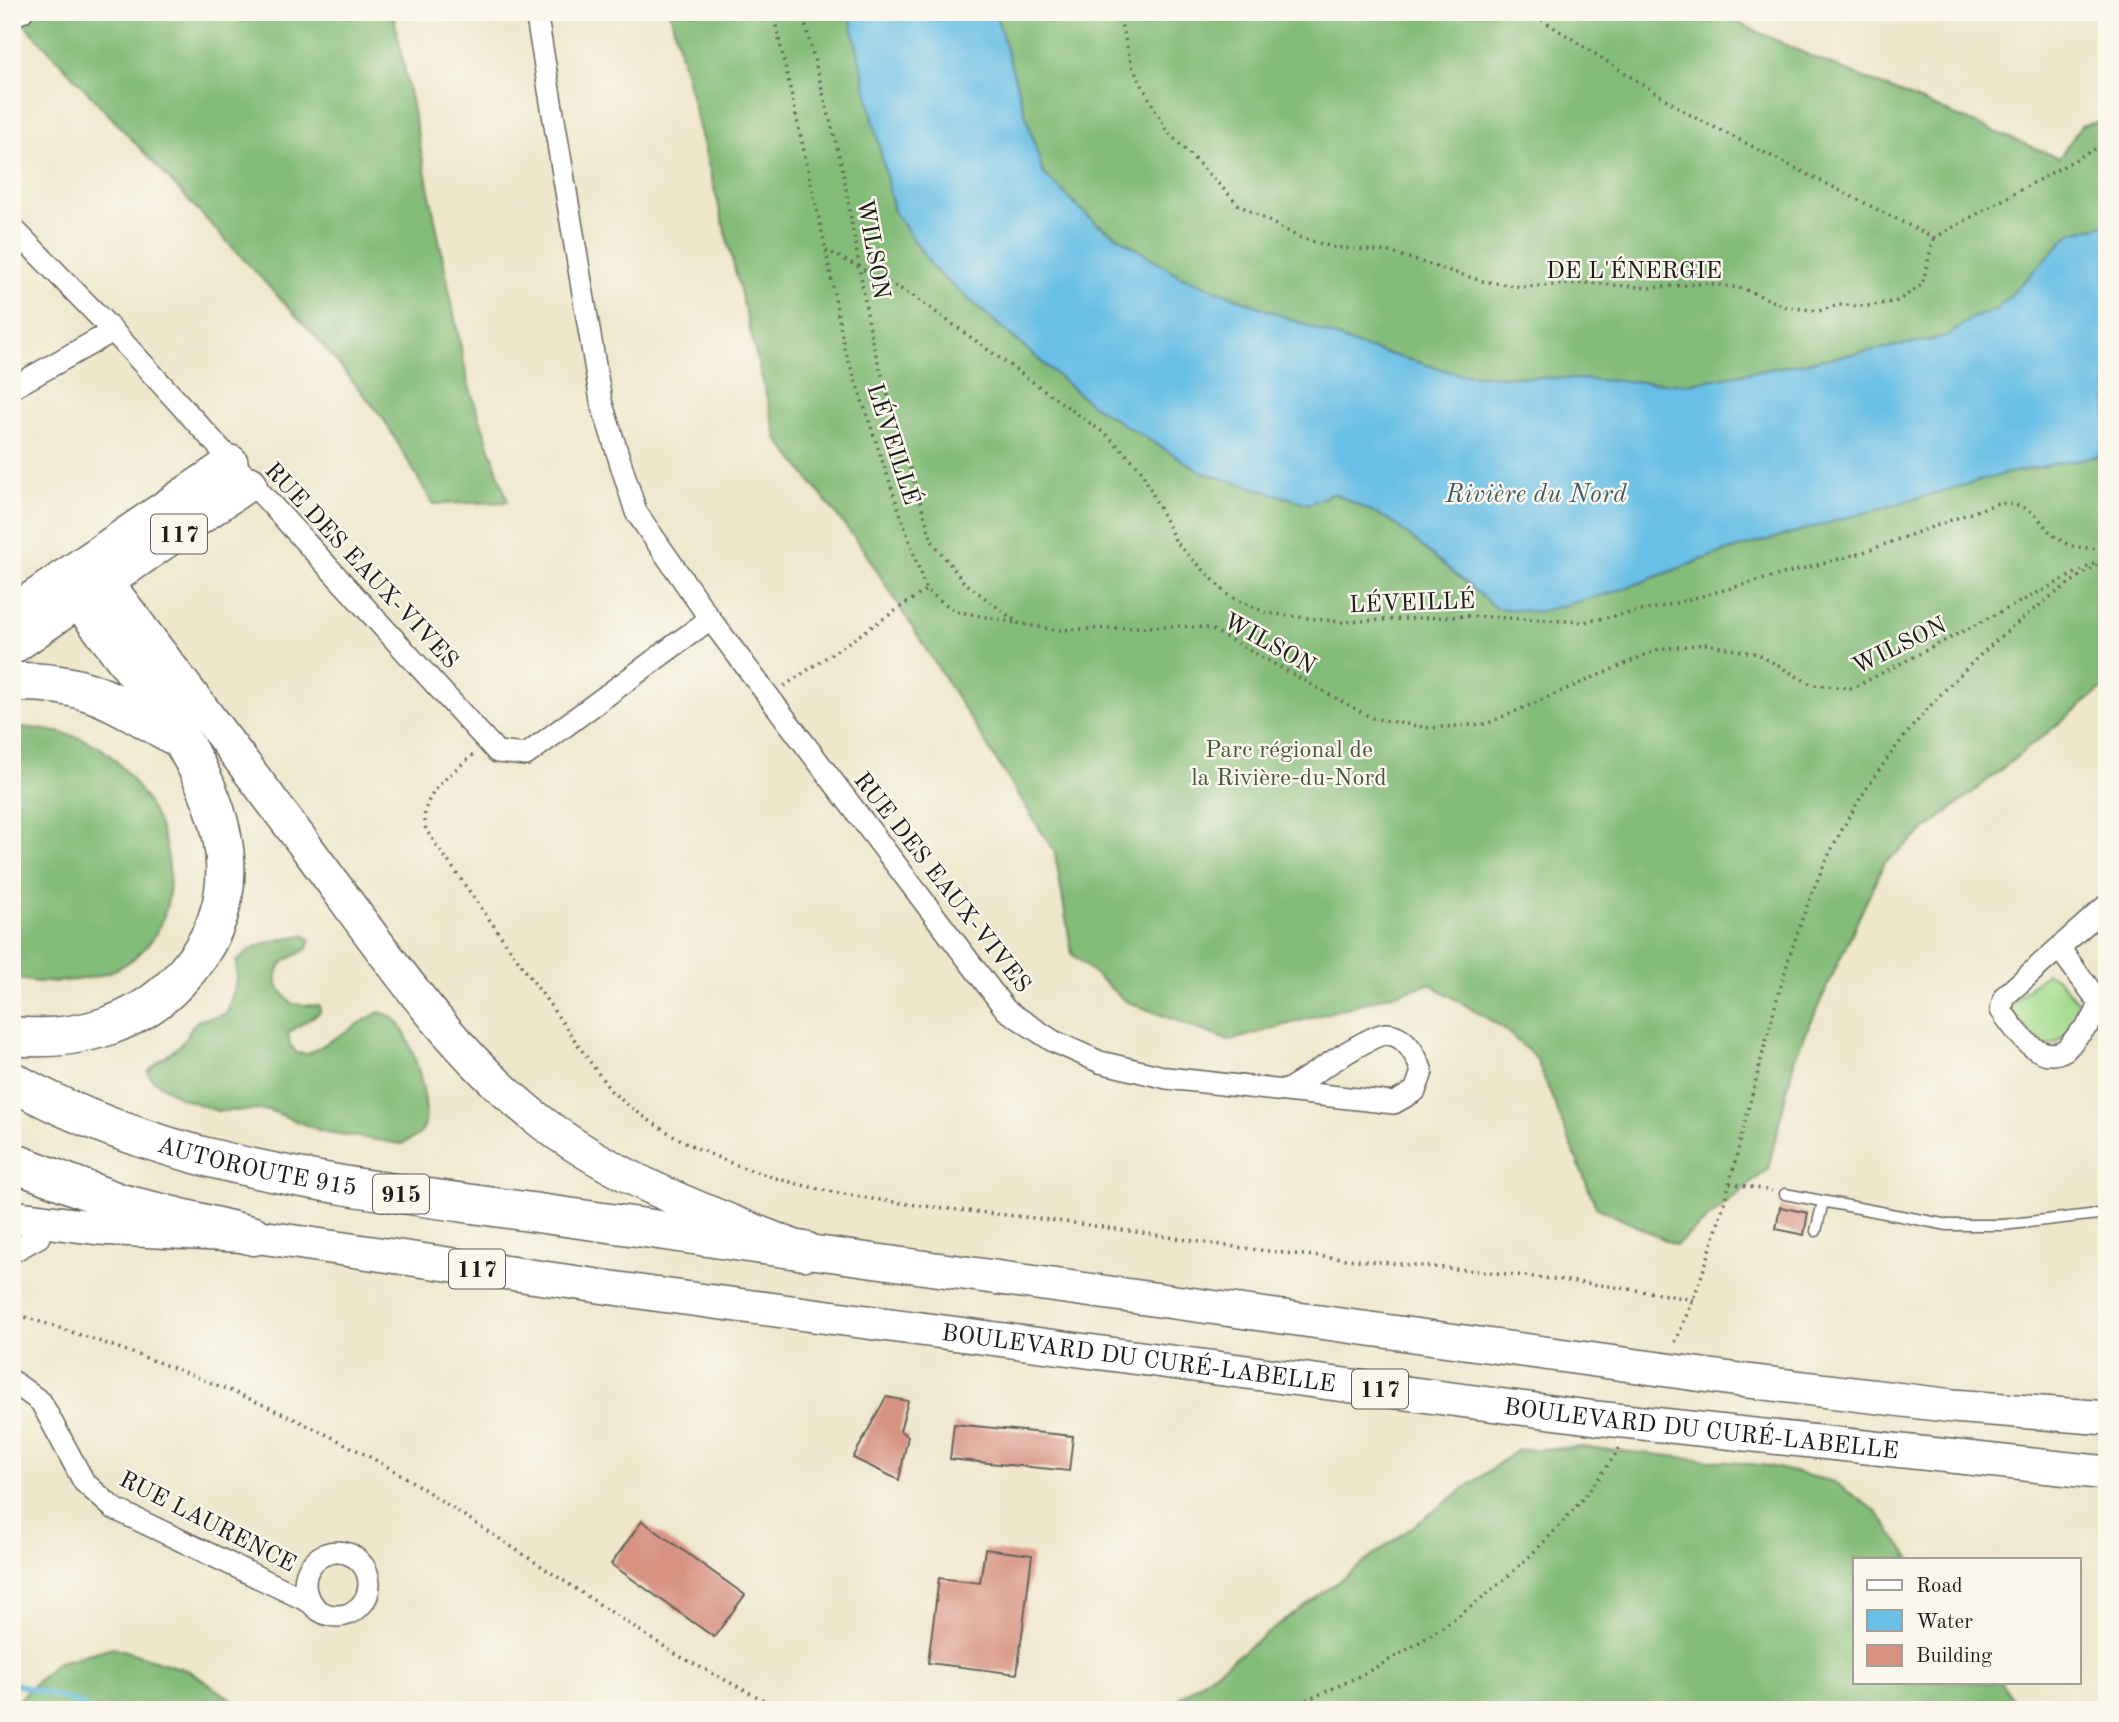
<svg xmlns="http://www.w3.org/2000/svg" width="2119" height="1722" font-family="'Old Standard TT',serif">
  <rect width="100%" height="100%" fill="#fbf7ec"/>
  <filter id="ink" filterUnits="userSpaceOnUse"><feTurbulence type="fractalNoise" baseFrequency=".0143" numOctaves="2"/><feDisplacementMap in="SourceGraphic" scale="14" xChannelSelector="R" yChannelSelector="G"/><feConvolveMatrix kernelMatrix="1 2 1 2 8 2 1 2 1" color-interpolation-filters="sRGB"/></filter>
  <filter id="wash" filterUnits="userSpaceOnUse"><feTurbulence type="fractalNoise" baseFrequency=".00686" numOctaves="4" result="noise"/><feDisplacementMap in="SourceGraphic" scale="28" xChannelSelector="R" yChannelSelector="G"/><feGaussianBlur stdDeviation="1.57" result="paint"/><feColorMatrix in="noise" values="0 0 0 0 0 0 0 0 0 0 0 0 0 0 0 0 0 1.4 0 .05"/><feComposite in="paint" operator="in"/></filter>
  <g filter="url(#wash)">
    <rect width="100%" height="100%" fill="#eee7cc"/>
    <!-- green -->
    <path fill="#a4db8d" stroke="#607c54" stroke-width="2" d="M2046,973L2056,977L2083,1008L2084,1015L2058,1042L2046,1047L2010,1014L2011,1004Z"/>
    <!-- forest -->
    <g fill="#83bb78" stroke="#506c4a" stroke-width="2">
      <path d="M21,12H393L468,383L508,502L433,504L383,418L316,337L15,14Z"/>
      <path d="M670,12H849L894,211L935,271L1092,405L1204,473L1309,504L1333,493L1390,520L1496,608L1609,594L1717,554L2004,474L2107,454V685L1884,863L1795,1057L1768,1169L1676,1245L1596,1207L1536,1058L1503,1028L1430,984L1229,1041L1125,1001L1072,954L1055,853L863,549L777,438Z"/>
      <path d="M995,12H1715L1808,55L2059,158L2081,126L2107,120V225L2072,232L1996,310L1972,318L1946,337L1687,384L1459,374L1360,346L1180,276L1095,222L1043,173Z"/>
      <path d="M22,727C49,730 75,733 99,747C114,756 126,772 136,785C192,858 182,969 75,980C54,982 32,985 12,976V729Z"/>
      <path d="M304,935L310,940L307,949C289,960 274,960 277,986L292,1004L320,1006V1012L288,1033L290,1045L297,1053L308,1054L379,1012C386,1014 393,1016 398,1022C412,1039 433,1109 423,1129C420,1137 409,1140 401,1144L321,1131L269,1110L217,1111L179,1097L152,1079L148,1072C157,1060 172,1054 183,1042C190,1035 189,1024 200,1020C209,1017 217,1018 227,1013L237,978L236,962C252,943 280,939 304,935Z"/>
      <path d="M1582,1447L1769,1466L1834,1482L1876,1511L1911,1559H1855V1682H2000L2021,1710H1163L1517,1450Z"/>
      <path d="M113,1647L189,1671L248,1710H12V1706L56,1663Z"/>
    </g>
    <!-- water -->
    <path fill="#69bfe6" stroke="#426e81" stroke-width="2" d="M849,12H995L1043,173L1094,222L1180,276L1360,346L1459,374L1687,384L1946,337L1972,318L1996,310L2072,232L2107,225V454L2004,474L1717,554L1615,592L1538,612L1496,608L1390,520L1333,493L1309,504L1204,473L1092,405L935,270L894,211Z"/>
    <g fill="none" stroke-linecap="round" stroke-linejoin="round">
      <!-- stream -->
      <path stroke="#69bfe6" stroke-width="5" d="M12,1683L75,1702L89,1710"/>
    </g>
    <g id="blocks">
      <!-- building -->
      <g fill="#d79282">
        <path d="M1780,1207L1808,1213L1804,1235L1776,1229Z"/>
        <path d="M886,1397L908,1401L900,1431L908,1436L899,1480L853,1458Z"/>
        <path d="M954,1424L1073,1436L1069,1471L950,1459Z"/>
        <path d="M642,1521L745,1595L714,1637L611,1564Z"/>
        <path d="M985,1549L1032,1555L1017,1674L928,1663L939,1578L980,1583Z"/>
      </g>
    </g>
  </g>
  <g filter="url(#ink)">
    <use href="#blocks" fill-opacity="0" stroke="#66635a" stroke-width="2"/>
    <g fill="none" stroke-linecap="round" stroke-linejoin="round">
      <defs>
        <g id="lane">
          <path d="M1785,1194L1948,1225H2003L2107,1213"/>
          <path d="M1816,1231L1823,1202"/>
        </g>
        <g id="street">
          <path d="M536,12L601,401L636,512L710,619L1006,1010L1053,1041L1100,1062L1167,1078L1394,1103L1415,1091L1422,1072C1417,1057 1406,1034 1386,1034C1370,1034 1305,1080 1286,1091"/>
          <path d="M12,15L22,12"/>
          <path d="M12,227L113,331L497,752L526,755L710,619"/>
          <path d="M12,388L113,331"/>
          <path d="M2059,948L2099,1002C2097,1017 2090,1023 2080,1033C2075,1038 2070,1046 2065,1050C2038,1066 2014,1029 2001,1010L2005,996L2107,905"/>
          <path d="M12,1252L39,1237"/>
          <path d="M12,1381L41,1402L84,1482L113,1508L312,1603"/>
          <circle cx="337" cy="1584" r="32"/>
        </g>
        <g id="primary">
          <path d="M91,561C163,659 238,755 310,852C381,947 449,1052 544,1124C623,1183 715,1215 805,1251L1747,1381L1953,1406L2107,1418"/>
          <path d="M12,612L231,462"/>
          <path d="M12,648L250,483"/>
          <path id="s1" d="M12,1217L99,1228L254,1236L654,1294L1596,1418L2107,1473"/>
        </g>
        <g id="highway">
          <path d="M12,682C85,680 113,701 173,735"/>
          <path d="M12,1036C73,1042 135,1027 178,981C306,846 143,689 64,579"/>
          <path id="s2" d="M12,1081C154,1162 321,1183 480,1205C588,1220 697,1235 805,1251"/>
          <path d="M12,1162L120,1203L254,1236"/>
        </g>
      </defs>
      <!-- lane casing -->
      <use href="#lane" stroke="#66635a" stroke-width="13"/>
      <!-- street casing -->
      <use href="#street" stroke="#66635a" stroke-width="24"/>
      <!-- primary casing -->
      <use href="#primary" stroke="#66635a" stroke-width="36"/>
      <!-- highway casing -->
      <use href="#highway" stroke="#66635a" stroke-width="41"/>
      <!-- path -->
      <g stroke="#66635a" stroke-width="3.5" stroke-dasharray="2 5" stroke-linecap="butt">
        <path d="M773,12L826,250L844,347L926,590L955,611L1016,623"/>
        <path d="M802,12L842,166L872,342L932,541L963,581L1018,623L1055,630L1178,626L1209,628L1372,718L1429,728L1486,724L1659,649L1705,644L1758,654L1812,685L1853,688L2107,557"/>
        <path d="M1118,12L1132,66L1166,130L1239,205L1298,237L1332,247L1389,252L1482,281L1522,287L1589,283L1650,288L1708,283L1744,289L1787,307L1819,311L1838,305L1867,306L1897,301L1922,285L1934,238"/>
        <path d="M1530,12L1692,116L1934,238"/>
        <path d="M1934,238L2098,147H2107"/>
        <path d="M826,250L912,295L1108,436L1140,468L1176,542L1229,596L1267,613L1341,622L1469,616L1584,622L1661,607L1861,553L1998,503C2046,506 2034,526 2065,543C2080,551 2093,545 2107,552"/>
        <path d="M784,686L926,590"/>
        <path d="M473,755C450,775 417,796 426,830L610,1090C738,1203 907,1201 1065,1222C1136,1231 1206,1244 1276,1252C1416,1267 1556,1274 1694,1300"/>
        <path d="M1730,1183L1772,1191"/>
        <path d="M12,1313C148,1355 279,1404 402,1475L677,1655L783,1710"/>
        <path d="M1675,1342C1716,1253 1735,1158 1760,1064C1777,996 1796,926 1825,863C1882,741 1985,636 2097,565"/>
        <path d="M1280,1710C1418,1660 1541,1569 1621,1446"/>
      </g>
      <!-- lane -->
      <use href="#lane" stroke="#fff" stroke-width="10"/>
      <!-- street -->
      <use href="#street" stroke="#fff" stroke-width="21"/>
      <!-- primary -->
      <use href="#primary" stroke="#fff" stroke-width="33"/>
      <!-- highway -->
      <use href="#highway" stroke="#fff" stroke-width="38"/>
    </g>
  </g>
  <g text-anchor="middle" stroke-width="5" stroke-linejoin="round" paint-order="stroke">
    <!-- shield labels -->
    <g fill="#fbf7ec" stroke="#5f5e5a" stroke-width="2">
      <rect x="151" y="514.5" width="56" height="39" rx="5"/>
      <rect x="373" y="1174.5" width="56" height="39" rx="5"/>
      <rect x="449" y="1249.5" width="56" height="39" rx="5"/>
      <rect x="1352" y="1369.5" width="56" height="39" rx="5"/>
    </g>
    <g font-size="23" font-weight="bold" fill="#1c1c1c">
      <text x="179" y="542">117</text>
      <text x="401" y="1202">915</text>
      <text x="477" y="1277">117</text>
      <text x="1380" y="1397">117</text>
    </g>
    <!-- street labels -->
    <g font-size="24" fill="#1c1c1c" stroke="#fbf7ec">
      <text transform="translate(874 249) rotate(80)" y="8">WILSON</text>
      <text x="1634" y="278">DE L'ÉNERGIE</text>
      <text transform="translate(894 444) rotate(72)" y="8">LÉVEILLÉ</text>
      <text transform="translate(362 565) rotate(47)" y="8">RUE DES EAUX-VIVES</text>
      <text transform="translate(1412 602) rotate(-2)" y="8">LÉVEILLÉ</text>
      <text transform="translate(1270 643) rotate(29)" y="8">WILSON</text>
      <text transform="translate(1899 645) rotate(-26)" y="8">WILSON</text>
      <text transform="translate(943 882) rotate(52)" y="8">RUE DES EAUX-VIVES</text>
      <text dy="8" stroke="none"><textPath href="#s2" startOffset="261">AUTOROUTE 915</textPath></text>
      <text dy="8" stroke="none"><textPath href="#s1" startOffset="1136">BOULEVARD DU CURÉ-LABELLE</textPath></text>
      <text dy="8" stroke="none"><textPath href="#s1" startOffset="1703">BOULEVARD DU CURÉ-LABELLE</textPath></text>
      <text transform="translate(208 1521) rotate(27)" y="8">RUE LAURENCE</text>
    </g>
    <!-- park labels -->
    <g font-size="24" fill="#45553e" stroke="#fbf7ec">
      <text x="1289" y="757">Parc régional de<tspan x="1289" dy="28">la Rivière-du-Nord</tspan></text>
    </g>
    <!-- water labels -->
    <g font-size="26" font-style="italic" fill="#3b5d6d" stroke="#fbf7ec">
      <text x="1536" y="502">Rivière du Nord</text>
    </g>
  </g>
  <!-- margin -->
  <rect width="2119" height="1722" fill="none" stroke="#fbf7ec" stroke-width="42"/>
  <!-- legend -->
  <rect x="1853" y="1558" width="228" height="126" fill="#fbf7ec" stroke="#a29f99" stroke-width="2"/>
  <rect x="1867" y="1580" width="35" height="10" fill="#ffffff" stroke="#a29f99" stroke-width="2"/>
  <text x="1916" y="1592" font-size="21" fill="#1c1c1c">Road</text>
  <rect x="1867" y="1610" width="35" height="21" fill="#69bfe6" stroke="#a29f99" stroke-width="2"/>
  <text x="1916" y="1628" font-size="21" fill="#1c1c1c">Water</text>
  <rect x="1867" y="1645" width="35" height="21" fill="#d79282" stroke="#a29f99" stroke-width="2"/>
  <text x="1916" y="1662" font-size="21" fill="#1c1c1c">Building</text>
</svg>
